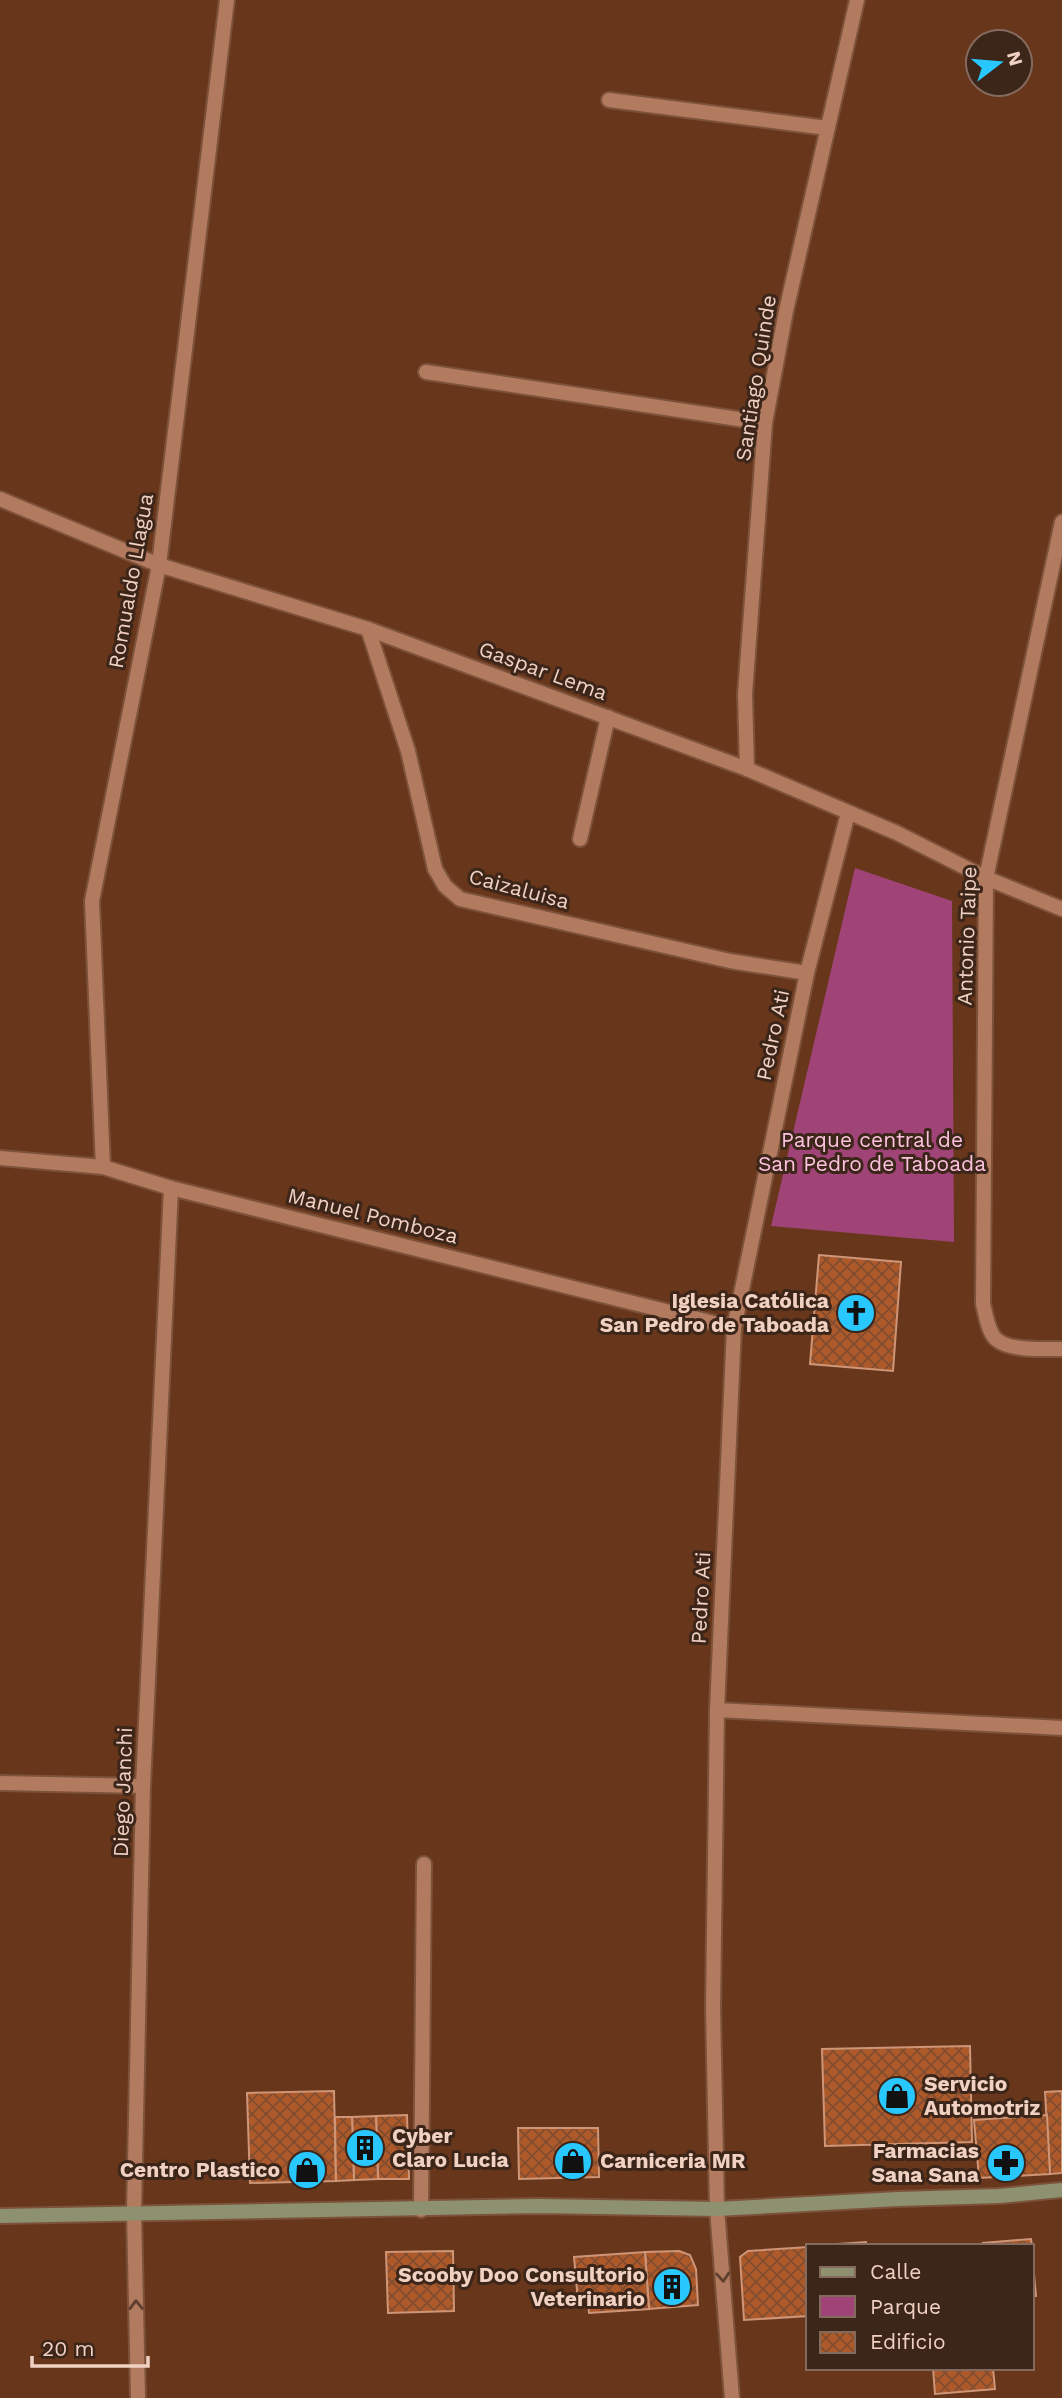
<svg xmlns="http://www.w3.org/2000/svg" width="1062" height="2398" font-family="'Work Sans',sans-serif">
  <defs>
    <pattern id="building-cross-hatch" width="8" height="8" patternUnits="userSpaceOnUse" patternTransform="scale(1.75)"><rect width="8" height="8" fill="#ae5929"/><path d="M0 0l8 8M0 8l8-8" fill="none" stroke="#804d31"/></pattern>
  </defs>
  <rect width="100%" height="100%" fill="#68361b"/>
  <!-- green -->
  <path fill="#a04478" d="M855,868L952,901L954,1242L771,1226Z"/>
  <!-- building -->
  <g fill="url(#building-cross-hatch)" stroke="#ce9577" stroke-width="2">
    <path d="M819,1255L901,1262L893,1371L810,1364Z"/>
    <path d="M970,2046L972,2142L825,2146L822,2049Z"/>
    <path d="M334,2091L336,2181L250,2183L247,2093Z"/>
    <path d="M1062,2091V2173L1050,2174L1045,2092Z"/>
    <path d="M407,2115L409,2179H378L376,2116Z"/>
    <path d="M1047,2115L1050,2174L979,2178L974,2120Z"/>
    <path d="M376,2116L378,2179L354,2180L352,2117Z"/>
    <path d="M335,2117H352L354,2180L336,2181Z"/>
    <path d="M518,2128H598L599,2177L519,2179Z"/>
    <path d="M1031,2239L1032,2246H984L983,2243Z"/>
    <path d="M866,2242V2246H838V2244Z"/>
    <path d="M808,2247V2316L744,2320L740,2257L748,2251Z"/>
    <path d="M453,2251L454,2311L388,2313L386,2252Z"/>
    <path d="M679,2251L690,2255L696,2269L698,2305L649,2309L645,2252Z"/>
    <path d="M645,2252L649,2309L589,2313L588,2300L578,2301L574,2257Z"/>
    <path d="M1032,2252L1036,2296L1032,2297Z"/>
    <path d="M933,2368H993L995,2389L935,2394Z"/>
  </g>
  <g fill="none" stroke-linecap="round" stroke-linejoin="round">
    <defs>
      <g id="lane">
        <path d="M368,629L408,751L435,869L445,886L460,899L730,961L807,973"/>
        <path d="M580,839L608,717"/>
        <path d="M717,1710L1062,1728"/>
        <path d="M421,2210L424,1864"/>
      </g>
      <g id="street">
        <path d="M609,100L827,128"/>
        <path d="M426,372L765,423"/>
        <path d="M0,499L159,565L368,629L747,769L897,833L986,878L1062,909"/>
        <path d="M1062,522L986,878L983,1304C986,1315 988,1333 997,1340C1010,1351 1045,1349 1062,1349"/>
        <path d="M747,769L745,694L765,423L786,311L857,0"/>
        <path d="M0,1158L103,1167L171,1188L734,1328"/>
        <path d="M103,1167L92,901L159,565L227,0"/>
        <path d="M0,1783L143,1786"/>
        <path d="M138,2398L134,2212L143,1786L171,1188"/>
        <path d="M732,2398L717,2209L713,2008L717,1710L734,1328L807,973L848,813"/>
      </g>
      <path id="secondary" d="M0,2216L539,2206L717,2209L898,2199L999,2196L1062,2190"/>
    </defs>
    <!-- lane casing -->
    <use href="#lane" stroke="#7c523a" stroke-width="18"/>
    <!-- street casing -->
    <use href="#street" stroke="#7c523a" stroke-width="18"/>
    <!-- secondary casing -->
    <use href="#secondary" stroke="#7c523a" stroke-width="18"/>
    <!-- lane -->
    <use href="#lane" stroke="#b27a5e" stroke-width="14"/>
    <!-- street -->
    <use href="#street" stroke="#b27a5e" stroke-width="14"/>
    <!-- secondary -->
    <use href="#secondary" stroke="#8d9170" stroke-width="14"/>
  </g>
  <!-- one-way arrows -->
  <defs><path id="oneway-chevron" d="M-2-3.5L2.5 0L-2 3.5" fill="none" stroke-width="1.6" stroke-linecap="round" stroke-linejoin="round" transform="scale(1.75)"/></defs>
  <g stroke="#5f3f2e">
    <use href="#oneway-chevron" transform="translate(723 2277) rotate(85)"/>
    <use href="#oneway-chevron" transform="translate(136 2305) rotate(-91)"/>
  </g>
  <!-- icons -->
  <defs>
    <symbol id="church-disc" viewBox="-11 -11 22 22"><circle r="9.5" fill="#28c8ff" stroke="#3c2519"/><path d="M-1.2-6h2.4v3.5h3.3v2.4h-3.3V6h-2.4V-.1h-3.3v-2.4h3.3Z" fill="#111"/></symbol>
    <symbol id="shop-disc" viewBox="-11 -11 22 22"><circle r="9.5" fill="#28c8ff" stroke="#3c2519"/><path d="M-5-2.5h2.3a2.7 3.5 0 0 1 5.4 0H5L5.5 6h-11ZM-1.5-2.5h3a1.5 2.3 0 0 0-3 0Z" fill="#111"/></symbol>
    <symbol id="building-disc" viewBox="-11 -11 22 22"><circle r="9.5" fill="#28c8ff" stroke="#3c2519"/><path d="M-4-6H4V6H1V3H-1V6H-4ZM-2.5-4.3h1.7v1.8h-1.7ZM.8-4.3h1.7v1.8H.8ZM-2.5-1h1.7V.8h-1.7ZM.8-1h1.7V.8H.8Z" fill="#111"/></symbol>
    <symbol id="pharmacy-disc" viewBox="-11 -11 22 22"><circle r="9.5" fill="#28c8ff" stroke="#3c2519"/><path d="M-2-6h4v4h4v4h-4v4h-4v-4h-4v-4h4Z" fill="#111"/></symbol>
  </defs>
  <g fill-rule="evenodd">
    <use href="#church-disc" x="834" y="1291" width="44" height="44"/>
    <use href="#shop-disc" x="875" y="2074" width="44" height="44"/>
    <use href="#building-disc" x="343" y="2126" width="44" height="44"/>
    <use href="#shop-disc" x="551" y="2139" width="44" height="44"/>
    <use href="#pharmacy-disc" x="984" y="2141" width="44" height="44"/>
    <use href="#shop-disc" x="285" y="2148" width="44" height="44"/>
    <use href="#building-disc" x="650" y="2265" width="44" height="44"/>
  </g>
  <g text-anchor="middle" stroke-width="6" stroke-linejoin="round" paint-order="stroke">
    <!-- street labels -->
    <g font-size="21" fill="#f0d1c2" stroke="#3c2519">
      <text transform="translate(756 378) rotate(-81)" y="7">Santiago Quinde</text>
      <text transform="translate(131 581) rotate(-80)" y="7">Romualdo Llagua</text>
      <text transform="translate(543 671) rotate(20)" y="7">Gaspar Lema</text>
      <text transform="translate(519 889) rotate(15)" y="7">Caizaluisa</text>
      <text transform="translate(967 936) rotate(-88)" y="7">Antonio Taipe</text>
      <text transform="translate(773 1035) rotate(-78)" y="7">Pedro Ati</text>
      <text transform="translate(373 1216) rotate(14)" y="7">Manuel Pomboza</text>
      <text transform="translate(701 1598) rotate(-87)" y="7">Pedro Ati</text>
      <text transform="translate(123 1792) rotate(-88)" y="7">Diego Janchi</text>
    </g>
    <!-- park labels -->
    <g font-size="21" fill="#fcc2de" stroke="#3c2519">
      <text x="872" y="1147">Parque central de<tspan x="872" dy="24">San Pedro de Taboada</tspan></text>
    </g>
    <!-- poi labels -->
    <g font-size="21" font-weight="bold" fill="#f0d1c2" stroke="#3c2519" text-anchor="end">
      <text x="829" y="1308">Iglesia Católica<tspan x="829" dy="24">San Pedro de Taboada</tspan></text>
      <text x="924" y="2091" text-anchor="start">Servicio<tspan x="924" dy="24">Automotriz</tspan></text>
      <text x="392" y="2143" text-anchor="start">Cyber<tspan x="392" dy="24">Claro Lucia</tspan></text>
      <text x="979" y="2158">Farmacias<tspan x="979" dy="24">Sana Sana</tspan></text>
      <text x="600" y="2168" text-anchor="start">Carniceria MR</text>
      <text x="280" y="2177">Centro Plastico</text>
      <text x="645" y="2282">Scooby Doo Consultorio<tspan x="645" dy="24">Veterinario</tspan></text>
    </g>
  </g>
  <!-- legend -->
  <rect x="806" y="2244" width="228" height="126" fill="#3c2519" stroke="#846a5d" stroke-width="2"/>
  <rect x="820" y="2267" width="35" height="10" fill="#8d9170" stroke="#846a5d" stroke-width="2"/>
  <text x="870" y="2279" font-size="21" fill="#f0d1c2">Calle</text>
  <rect x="820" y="2296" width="35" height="21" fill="#a04478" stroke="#846a5d" stroke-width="2"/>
  <text x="870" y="2314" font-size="21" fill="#f0d1c2">Parque</text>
  <rect x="820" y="2332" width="35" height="21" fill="url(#building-cross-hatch)" stroke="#846a5d" stroke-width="2"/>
  <text x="870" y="2349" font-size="21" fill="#f0d1c2">Edificio</text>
  <!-- north arrow -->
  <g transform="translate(999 63) rotate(74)"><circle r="33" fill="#3c2519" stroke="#846a5d" stroke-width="2"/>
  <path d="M0-5L12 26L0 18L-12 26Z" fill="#28c8ff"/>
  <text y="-10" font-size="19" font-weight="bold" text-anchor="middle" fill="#f0d1c2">N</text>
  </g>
  <!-- scale -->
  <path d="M32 2356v10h116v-10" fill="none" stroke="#f0d1c2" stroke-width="3.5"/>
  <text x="42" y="2356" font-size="21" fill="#f0d1c2" stroke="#3c2519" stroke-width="5" paint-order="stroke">20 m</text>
</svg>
